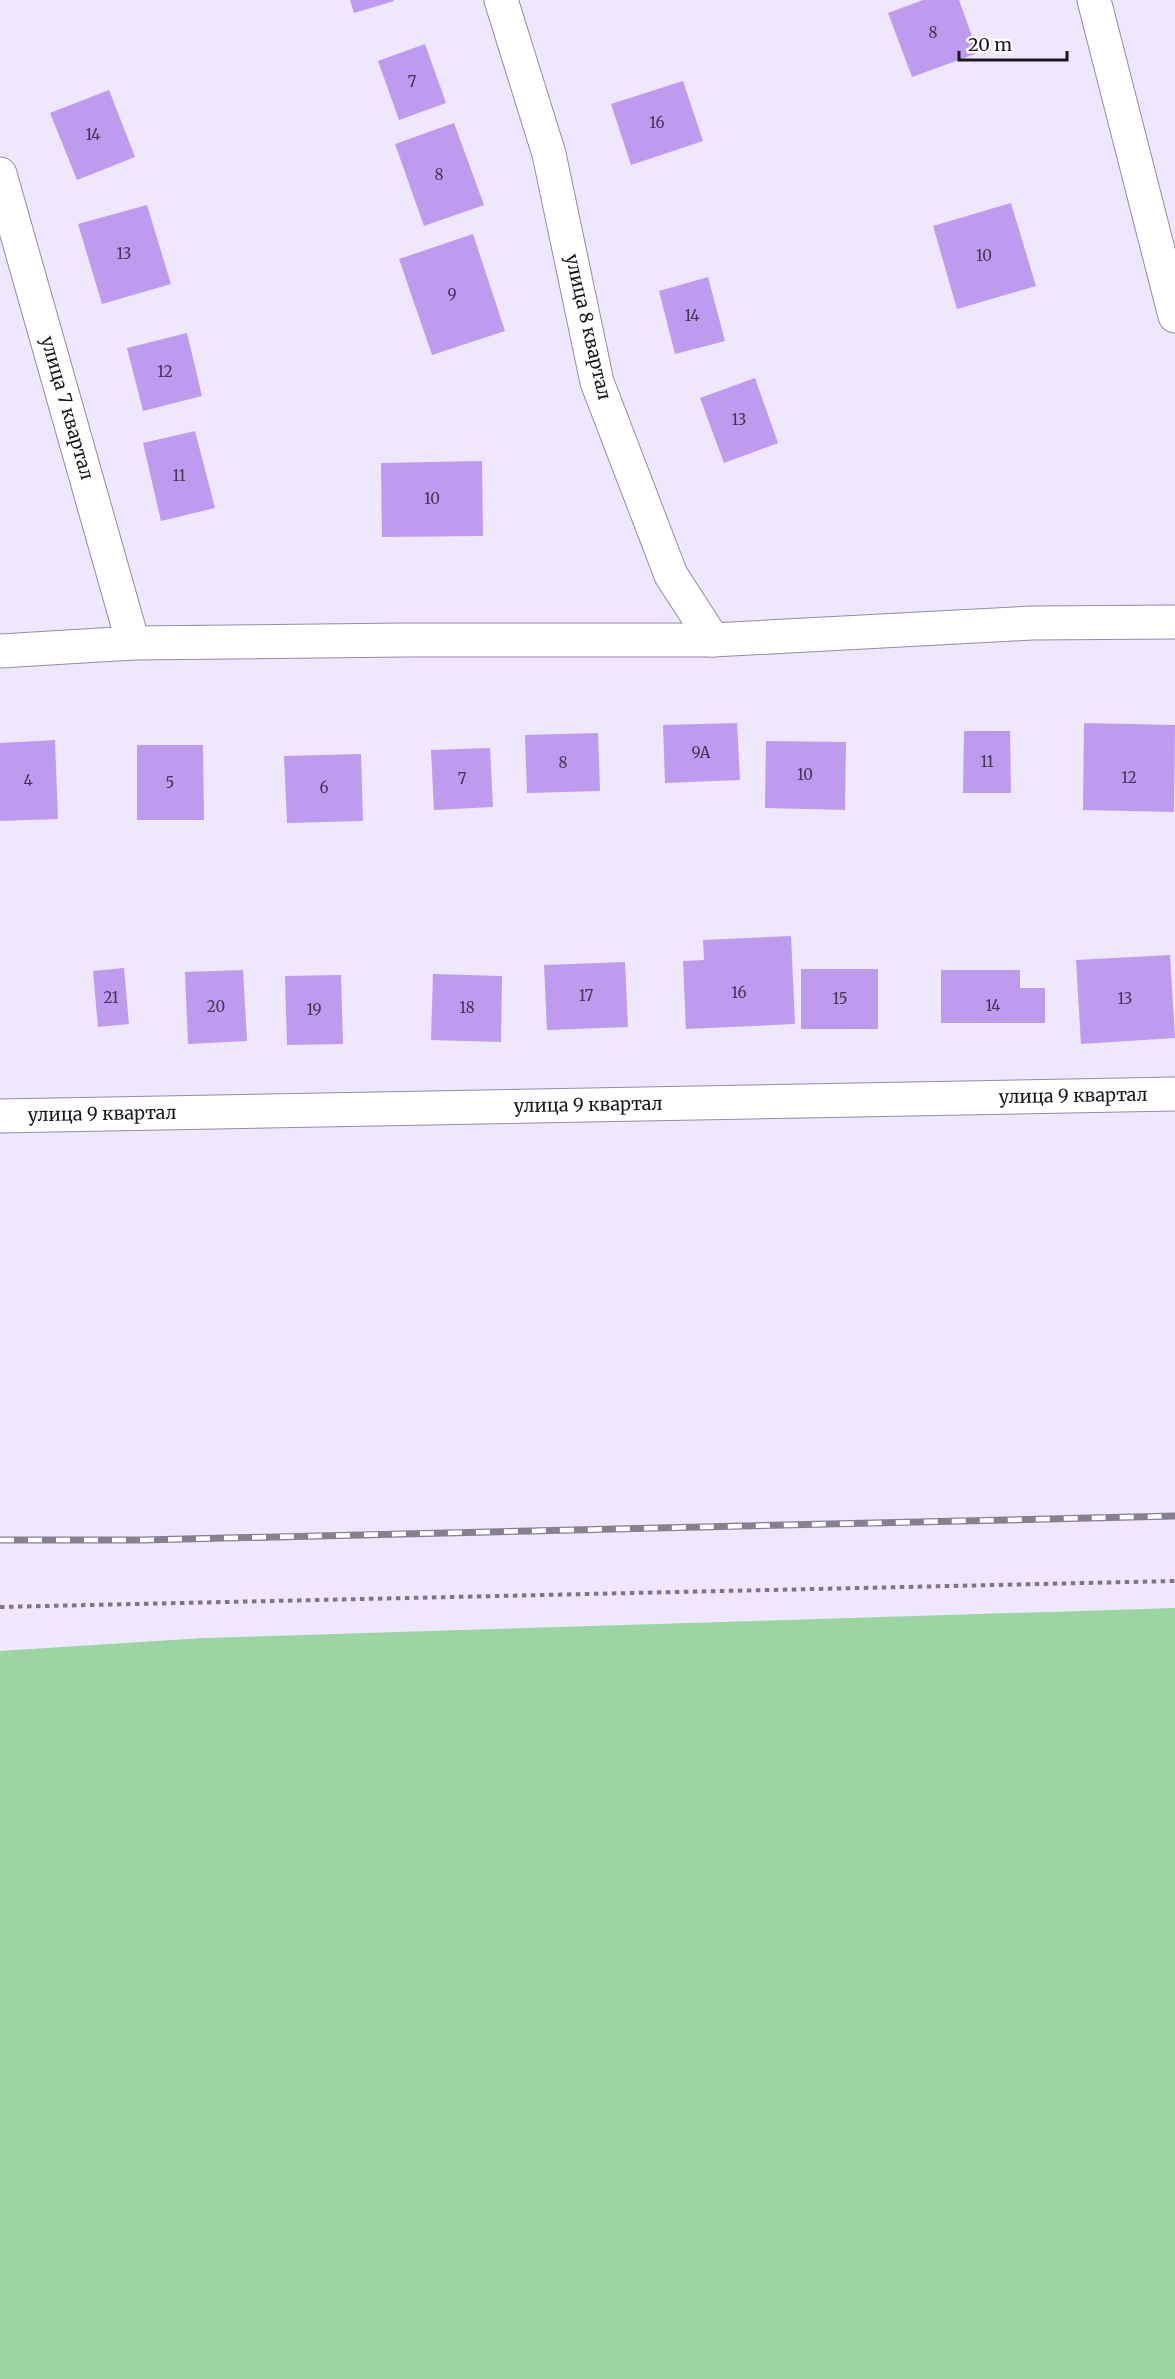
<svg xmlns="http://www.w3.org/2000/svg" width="1175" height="2379" font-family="Merriweather,serif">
  <rect width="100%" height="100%" fill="#efe7fe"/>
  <!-- green -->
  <path fill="#9cd5a3" d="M1175,1608V2379H0V1651L204,1638Z"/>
  <!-- building -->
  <g fill="#be9bef">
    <path d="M350,0H394V1L354,13Z"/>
    <path d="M923,0H959L978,53L912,77L888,13Z"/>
    <path d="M425,44L446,103L399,120L378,61Z"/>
    <path d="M683,81L703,141L631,165L611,104Z"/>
    <path d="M109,90L135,157L77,180L50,113Z"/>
    <path d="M454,123L484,205L424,226L395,144Z"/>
    <path d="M1011,203L1036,286L957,309L933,226Z"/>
    <path d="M147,205L171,284L102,304L78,224Z"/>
    <path d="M473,234L505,331L432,355L399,259Z"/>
    <path d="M708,277L725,341L675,354L659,291Z"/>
    <path d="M187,333L202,396L143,411L127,348Z"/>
    <path d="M755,378L778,443L724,463L700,398Z"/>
    <path d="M195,431L215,508L161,521L143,443Z"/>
    <path d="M482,461L483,536L382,537L381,463Z"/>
    <path d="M737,723L740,780L665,783L663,725Z"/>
    <path d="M1084,723L1175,725L1174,812L1083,810Z"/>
    <path d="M964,731H1010L1011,793H963Z"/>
    <path d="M598,733L600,791L527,793L525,735Z"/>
    <path d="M55,740L58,819L0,821V743Z"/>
    <path d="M766,741L846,742L845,810L765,808Z"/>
    <path d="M137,745H203L204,820H137Z"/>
    <path d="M490,748L493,807L434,810L431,750Z"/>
    <path d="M361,754L363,821L287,823L284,756Z"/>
    <path d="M791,936L795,1024L686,1029L683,961L704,960L703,940Z"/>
    <path d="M1170,955L1175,1038L1081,1044L1076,960Z"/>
    <path d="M625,962L628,1027L547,1030L544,965Z"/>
    <path d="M124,968L129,1024L98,1027L93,971Z"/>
    <rect x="801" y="969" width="77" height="60"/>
    <path d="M243,970L247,1041L188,1044L185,972Z"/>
    <path d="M941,970H1020V988H1045V1023H941Z"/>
    <path d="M433,974L502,976L501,1042L431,1040Z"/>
    <path d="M341,975L343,1044L287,1045L285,976Z"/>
  </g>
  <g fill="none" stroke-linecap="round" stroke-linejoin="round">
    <defs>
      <g id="minor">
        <path d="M501,0L549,154L597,382L671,575L713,640"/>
        <path d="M1094,0L1175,316"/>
        <path d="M0,174L133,643"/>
        <path d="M0,651L133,643L404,640H713L1032,623L1175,622"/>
        <path d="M0,1116L1175,1094"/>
      </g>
    </defs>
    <!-- minor casing -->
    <use href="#minor" stroke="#938ba0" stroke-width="35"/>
    <!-- path -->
    <path stroke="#7b7584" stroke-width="4" stroke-dasharray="4.5 4.5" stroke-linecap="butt" d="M0,1607L1175,1581"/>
    <!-- minor -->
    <use href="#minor" stroke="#fff" stroke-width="33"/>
    <defs>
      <path id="rail" d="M0,1540H142L1175,1516"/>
    </defs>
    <!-- rail casing -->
    <use href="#rail" stroke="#868091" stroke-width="7"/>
    <!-- rail -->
    <use href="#rail" stroke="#fff" stroke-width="4.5" stroke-dasharray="14" stroke-linecap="butt"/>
  </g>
  <g text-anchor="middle" stroke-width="4.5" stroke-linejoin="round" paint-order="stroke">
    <!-- number labels -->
    <g font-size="15" fill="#433753">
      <text x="933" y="38">8</text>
      <text x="412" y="87">7</text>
      <text x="657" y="128">16</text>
      <text x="93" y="140">14</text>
      <text x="439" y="180">8</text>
      <text x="124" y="259">13</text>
      <text x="984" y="261">10</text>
      <text x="452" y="300">9</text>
      <text x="692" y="321">14</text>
      <text x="165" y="377">12</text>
      <text x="739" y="425">13</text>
      <text x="179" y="481">11</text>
      <text x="432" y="504">10</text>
      <text x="701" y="758">9А</text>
      <text x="987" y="767">11</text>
      <text x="563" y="768">8</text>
      <text x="805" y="780">10</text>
      <text x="1129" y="783">12</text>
      <text x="462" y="784">7</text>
      <text x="28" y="786">4</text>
      <text x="170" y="788">5</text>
      <text x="324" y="793">6</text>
      <text x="739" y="998">16</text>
      <text x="586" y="1001">17</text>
      <text x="111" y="1003">21</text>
      <text x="840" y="1004">15</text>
      <text x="1125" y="1004">13</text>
      <text x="993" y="1011">14</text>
      <text x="216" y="1012">20</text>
      <text x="467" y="1013">18</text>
      <text x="314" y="1015">19</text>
    </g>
    <!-- street labels -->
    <g font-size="18" fill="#1a161f" stroke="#fff">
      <text transform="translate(588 327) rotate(77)" y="6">улица 8 квартал</text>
      <text transform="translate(67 408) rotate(74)" y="6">улица 7 квартал</text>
      <text transform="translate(1073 1096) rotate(-1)" y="6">улица 9 квартал</text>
      <text transform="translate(588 1105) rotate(-1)" y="6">улица 9 квартал</text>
      <text transform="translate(102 1114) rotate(-1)" y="6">улица 9 квартал</text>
    </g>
  </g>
  <!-- scale -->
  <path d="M959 51v9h108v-9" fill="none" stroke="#1a161f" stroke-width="3"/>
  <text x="968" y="51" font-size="18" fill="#1a161f" stroke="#ffffff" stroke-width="4.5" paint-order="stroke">20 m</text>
</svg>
